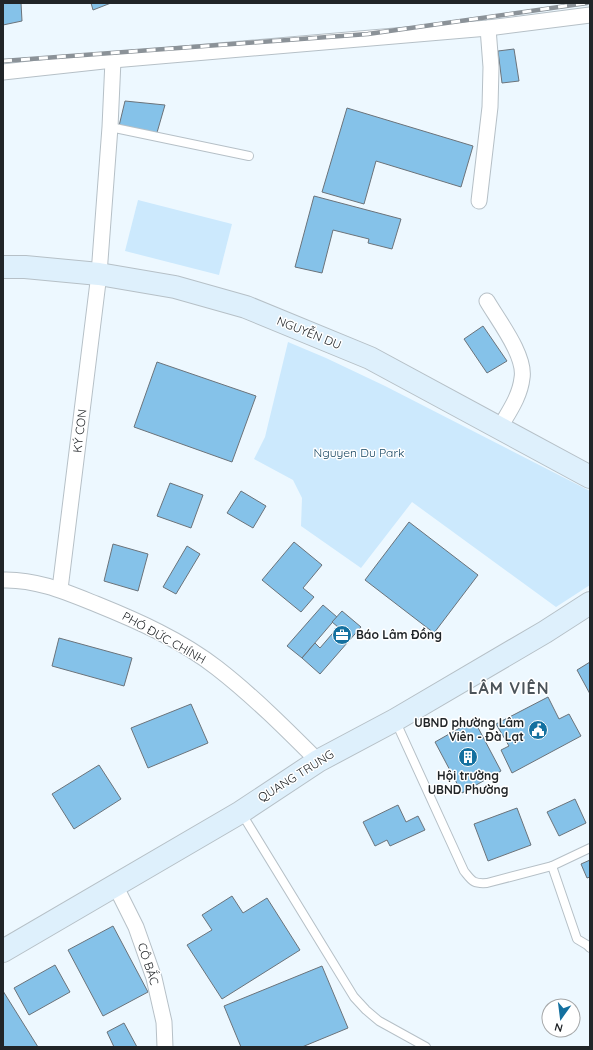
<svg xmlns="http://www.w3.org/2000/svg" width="593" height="1050" font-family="Quicksand,sans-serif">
  <rect width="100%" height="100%" fill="#edf8ff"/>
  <!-- green -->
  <g fill="#cce9fd">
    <path d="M138,200L232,224L219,275L125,251Z"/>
    <path d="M288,342L326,358L385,386L590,491V585L556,607L412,502L361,568L301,526L302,498L293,480L254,459L265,437Z"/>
  </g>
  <!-- building -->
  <g fill="#85c2e9" stroke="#6b737a">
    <path d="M3,3H21L22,21L3,25Z"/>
    <path d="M91,3H111L93,10Z"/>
    <path d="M514,49L519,81L502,83L498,51Z"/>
    <path d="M125,101L165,105L156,136L119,126Z"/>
    <path d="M347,108L473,146L461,187L376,161L364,204L322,192Z"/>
    <path d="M314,196L401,219L392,249L368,243L369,239L333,230L322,273L295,267Z"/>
    <path d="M483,326L507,361L487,373L464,339Z"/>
    <path d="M157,362L256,396L232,462L134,427Z"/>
    <path d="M170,483L203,495L191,528L157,516Z"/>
    <path d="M241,491L266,506L253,528L227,513Z"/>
    <path d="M409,522L478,575L434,633L365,580Z"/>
    <path d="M294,542L322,565L303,588L314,597L301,612L262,580Z"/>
    <path d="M113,544L148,554L138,591L104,581Z"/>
    <path d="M187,546L200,554L176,594L163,587Z"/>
    <path d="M323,605L337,617L302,658L287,646Z"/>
    <path d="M342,611L361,627L320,674L302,658L315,643L320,648L338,627L332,622Z"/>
    <path d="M59,638L132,658L124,686L52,666Z"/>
    <path d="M590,662V694L577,670Z"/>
    <path d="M548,697L559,719L569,714L581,736L512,773L501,750L509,746L496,724Z"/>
    <path d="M191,704L208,743L148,768L131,728Z"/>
    <path d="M474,720L501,771L462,793L435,742Z"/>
    <path d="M99,765L121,799L74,829L52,794Z"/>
    <path d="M575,799L586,823L559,836L547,812Z"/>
    <path d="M398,805L406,822L418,816L425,830L390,846L387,840L375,846L363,822Z"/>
    <path d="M517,808L531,845L488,861L474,824Z"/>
    <path d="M590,860V877L587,878L581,864Z"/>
    <path d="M232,896L243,913L267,898L300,950L222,999L187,945L212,930L202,915Z"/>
    <path d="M113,926L148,992L103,1016L68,950Z"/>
    <path d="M55,965L70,992L29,1015L14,988Z"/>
    <path d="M322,966L348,1028L302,1047H241L224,1006Z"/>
    <path d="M3,991L38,1047H3Z"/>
    <path d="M124,1023L137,1047H114L107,1032Z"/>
  </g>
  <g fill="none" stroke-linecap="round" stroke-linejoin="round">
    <defs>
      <g id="lane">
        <path d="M110,127L249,156"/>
        <path d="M395,720L464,871C472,881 473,884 487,883L552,866L577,939L587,945L590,948"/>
        <path d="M242,814L354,997L366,1010L379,1021L426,1047"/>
        <path d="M552,866L590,848"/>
      </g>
      <g id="street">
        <path d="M3,72L113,60L488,28L590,15"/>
        <path d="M479,201L490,107L491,67L488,28"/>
        <path d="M487,301C498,320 526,356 522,378C520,397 508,413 499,429"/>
        <path d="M3,580C36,579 66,592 96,604C138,621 181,640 217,668C253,696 285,728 318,761"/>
        <path d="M60,589L99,274L110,127L113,60"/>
        <path d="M115,885L136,927L154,978L164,1022L165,1047"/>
      </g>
      <g id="secondary">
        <path d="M3,267H25L99,274L175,287L246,307L370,358L590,477"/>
        <path d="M3,951L241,812L318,761L395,720L545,632L590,603"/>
      </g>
    </defs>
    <!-- lane casing -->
    <use href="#lane" stroke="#b6c0c7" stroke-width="10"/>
    <!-- street casing -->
    <use href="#street" stroke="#b6c0c7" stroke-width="17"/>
    <!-- secondary casing -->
    <use href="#secondary" stroke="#b6c0c7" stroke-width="24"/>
    <!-- lane -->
    <use href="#lane" stroke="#fff" stroke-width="8"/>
    <!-- street -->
    <use href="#street" stroke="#fff" stroke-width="15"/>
    <!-- secondary -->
    <use href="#secondary" stroke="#def0fc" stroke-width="22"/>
    <defs>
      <path id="rail" d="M3,61L368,34L587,3"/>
    </defs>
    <!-- rail casing -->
    <use href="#rail" stroke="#8b9298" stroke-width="4.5"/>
    <!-- rail -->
    <use href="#rail" stroke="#fff" stroke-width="3" stroke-dasharray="9" stroke-linecap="butt"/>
  </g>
  <!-- icons -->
  <defs>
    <symbol id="office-disc" viewBox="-11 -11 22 22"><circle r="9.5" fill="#14709f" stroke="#fff"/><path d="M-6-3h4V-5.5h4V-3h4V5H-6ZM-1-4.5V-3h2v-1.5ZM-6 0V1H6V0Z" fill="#fff"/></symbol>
    <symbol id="civic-disc" viewBox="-11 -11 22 22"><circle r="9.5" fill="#14709f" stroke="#fff"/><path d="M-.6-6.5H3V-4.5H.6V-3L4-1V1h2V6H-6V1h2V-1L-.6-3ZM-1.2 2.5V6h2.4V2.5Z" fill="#fff"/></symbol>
    <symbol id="building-disc" viewBox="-11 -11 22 22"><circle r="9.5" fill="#14709f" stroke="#fff"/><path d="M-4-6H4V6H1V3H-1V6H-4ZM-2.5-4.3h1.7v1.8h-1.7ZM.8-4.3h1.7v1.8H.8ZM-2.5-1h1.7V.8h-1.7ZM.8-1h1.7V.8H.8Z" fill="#fff"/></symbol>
  </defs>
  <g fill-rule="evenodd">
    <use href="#office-disc" x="331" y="624" width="22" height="22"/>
    <use href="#civic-disc" x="527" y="719" width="22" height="22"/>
    <use href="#building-disc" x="457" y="746" width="22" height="22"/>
  </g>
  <g text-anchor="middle" stroke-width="3" stroke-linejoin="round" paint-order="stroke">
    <!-- street labels -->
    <g font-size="12" fill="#212528" stroke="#fff">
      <text transform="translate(309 333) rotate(22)" y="4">NGUYỄN DU</text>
      <text transform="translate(80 431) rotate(-83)" y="4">KÝ CON</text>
      <text transform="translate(164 638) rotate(29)" y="4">PHÓ ĐỨC CHÍNH</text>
      <text transform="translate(296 776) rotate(-32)" y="4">QUANG TRUNG</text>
      <text transform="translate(148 964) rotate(72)" y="4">CÔ BẮC</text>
    </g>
    <!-- park labels -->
    <g font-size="12" fill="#164560" stroke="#fff">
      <text x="359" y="457">Nguyen Du Park</text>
    </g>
    <!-- poi labels -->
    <g font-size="12" font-weight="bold" fill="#212528" stroke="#fff" text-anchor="start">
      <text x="356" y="639">Báo Lâm Đồng</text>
      <text x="524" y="727" text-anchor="end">UBND phường Lâm<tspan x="524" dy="14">Viên - Đà Lạt</tspan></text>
      <text x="468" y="780" text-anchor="middle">Hội trường<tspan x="468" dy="14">UBND Phường</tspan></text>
    </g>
    <!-- district labels -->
    <g font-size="16" font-weight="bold" letter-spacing="1" fill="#4c545a" stroke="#fff">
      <text x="509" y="694">LÂM VIÊN</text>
    </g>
  </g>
  <!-- border -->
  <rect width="593" height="1050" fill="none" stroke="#212528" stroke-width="8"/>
  <!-- north arrow -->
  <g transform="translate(561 1018) rotate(194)"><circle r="19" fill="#ffffff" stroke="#a6a8a9"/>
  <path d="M0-3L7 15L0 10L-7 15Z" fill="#14709f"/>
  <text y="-6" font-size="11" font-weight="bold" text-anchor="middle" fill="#212528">N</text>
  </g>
</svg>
